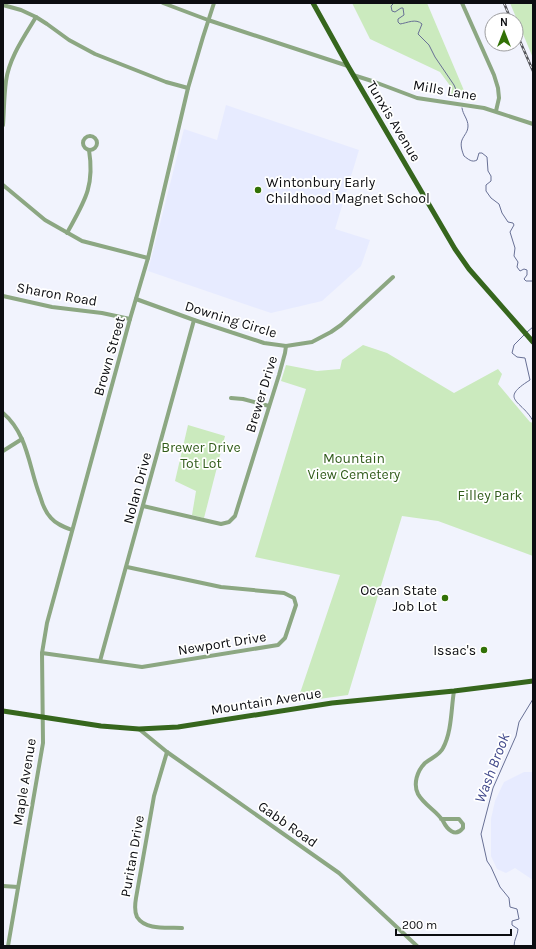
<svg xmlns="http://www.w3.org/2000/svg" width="536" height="949" font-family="Karla,sans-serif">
  <rect width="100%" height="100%" fill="#f1f3fd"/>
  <!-- built -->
  <g fill="#e7ebff">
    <path d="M226,105L359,150L335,229L370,240L361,266L322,301L271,313L148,271L184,129L217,140Z"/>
    <path d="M524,772H533V880L515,868L506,873L497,869L491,856V819L495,801L504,782Z"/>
  </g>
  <!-- green -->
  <g fill="#cbeabe">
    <path d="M352,3H427L468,100L450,96L451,87L440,72L370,39Z"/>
    <path d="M510,3H533V58Z"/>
    <path d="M363,345L387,353L454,393L498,369L502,374L498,384L530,422L533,423V556L438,521L402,516L348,695L297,702L340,575L255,557L306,389L281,381L286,365L317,371L340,369L342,360Z"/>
    <path d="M188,425L225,436L204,518L192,515L196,491L175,481Z"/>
  </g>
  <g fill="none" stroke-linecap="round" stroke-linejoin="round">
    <!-- stream -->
    <g stroke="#687095" stroke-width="1">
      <path d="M394,3L391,6L392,11L395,12L401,8H403L404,15L398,19V22L400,24C407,23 416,18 422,24L418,34L429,45L435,57L454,85L460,99"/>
      <path d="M462,108C463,115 468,119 468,126C468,132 464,135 462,140C460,145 462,151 464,156C468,159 472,163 477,160L479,153H482L487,157L488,171L491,176V181L486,185V191L491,198L499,204L502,213L508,222L513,223L514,225L510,232L515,248L514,256L518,262L517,267L520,271L524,269L527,270V275L524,279L526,281H533"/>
      <path d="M527,332L533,327"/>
      <path d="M524,335L514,345L512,353L517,357L525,358L530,380C498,400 522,400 533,421"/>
      <path d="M514,946C514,939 518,935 518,929L512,925V921L519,919L517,909L510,907L509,898L500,887L491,867L487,861L481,834L493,788L516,736L519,722L533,699"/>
    </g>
    <!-- minor -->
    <g stroke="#8ca782" stroke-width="4">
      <path d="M163,3L208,20L348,66"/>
      <path d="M462,3L494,75L498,88L499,98L496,111"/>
      <path d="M3,5L21,10L36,17L47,24L69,40L95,54L166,82L188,88"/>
      <path d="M353,75L372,81L417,98L484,108L533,124"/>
      <path d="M3,125C4,110 4,96 6,81C9,58 24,37 36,17"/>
      <circle cx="90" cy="143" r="7"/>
      <path d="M3,185L45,220L82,241L148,258"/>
      <path d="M67,233C84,202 95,187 89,150"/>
      <path d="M3,296L52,307L102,313L130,319"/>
      <path d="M136,299L194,320L264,343L286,346L312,342L331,332L341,325L393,277"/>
      <path d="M231,398L243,399L269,406"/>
      <path d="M3,413C28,434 29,468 40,496C42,503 45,512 51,518C56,524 64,527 72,530"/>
      <path d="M3,451L22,439"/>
      <path d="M143,506L221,524L229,522L235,516L279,375L285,353L286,346"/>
      <path d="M42,653L142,667L278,645L285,638L296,605L294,598L284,593L221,587L127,567"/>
      <path d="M100,661L194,320"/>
      <path d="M139,729L167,752L339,873L417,946"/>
      <path d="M167,752L154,796L136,898C135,904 134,911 137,917C146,931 168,927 182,928"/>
      <path d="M441,819H459L463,824V828C455,838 447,829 443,821C437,811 424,805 418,794C413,784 417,771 425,763C431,758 440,755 443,748C452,731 451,709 454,691"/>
      <path d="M3,886L18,887"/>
      <path d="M8,946L43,743L42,653L47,623L130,319L148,258L188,88L203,37L214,3"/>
    </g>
    <!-- major -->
    <g stroke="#36661d" stroke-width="5">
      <path d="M313,3L348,66L455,249L469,269L533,342"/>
      <path d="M3,711L101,726L139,729L178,727L332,703L454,691L533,681"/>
    </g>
    <defs>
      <g id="rail">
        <path d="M504,3L511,20"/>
        <path d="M516,32L533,71"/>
      </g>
    </defs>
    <!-- rail casing -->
    <use href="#rail" stroke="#53545a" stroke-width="2.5"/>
    <!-- rail -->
    <use href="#rail" stroke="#fff" stroke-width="1" stroke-dasharray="3" stroke-linecap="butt"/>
  </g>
  <!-- markers -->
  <g fill="#327106" stroke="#fff" stroke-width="1.5">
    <circle cx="258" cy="190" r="4"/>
    <circle cx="445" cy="598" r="4"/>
    <circle cx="484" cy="650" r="4"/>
  </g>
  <g text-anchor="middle" stroke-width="3.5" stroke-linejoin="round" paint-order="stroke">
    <!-- street labels -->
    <g font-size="14" fill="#0c0d11" stroke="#fff">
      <text transform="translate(445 90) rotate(10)" y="5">Mills Lane</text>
      <text transform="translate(394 121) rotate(59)" y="5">Tunxis Avenue</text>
      <text transform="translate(57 294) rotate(10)" y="5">Sharon Road</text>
      <text transform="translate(231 319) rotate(17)" y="5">Downing Circle</text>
      <text transform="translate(109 356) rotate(-74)" y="5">Brown Street</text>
      <text transform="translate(261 394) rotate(-73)" y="5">Brewer Drive</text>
      <text transform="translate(137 488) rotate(-75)" y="5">Nolan Drive</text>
      <text transform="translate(222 643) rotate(-9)" y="5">Newport Drive</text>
      <text transform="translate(266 701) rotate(-9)" y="5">Mountain Avenue</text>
      <text transform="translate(24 782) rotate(-81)" y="5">Maple Avenue</text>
      <text transform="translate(288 824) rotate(35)" y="5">Gabb Road</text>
      <text transform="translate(132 856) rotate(-80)" y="5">Puritan Drive</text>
    </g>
    <!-- poi labels -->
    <g font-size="14" fill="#0c0d11" stroke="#fff" text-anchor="end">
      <text x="266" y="187" text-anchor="start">Wintonbury Early<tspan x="266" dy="16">Childhood Magnet School</tspan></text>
      <text x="437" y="595">Ocean State<tspan x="437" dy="16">Job Lot</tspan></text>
      <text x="476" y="655">Issac's</text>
    </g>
    <!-- park labels -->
    <g font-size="14" fill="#315c1b" stroke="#fff">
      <text x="201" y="452">Brewer Drive<tspan x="201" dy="16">Tot Lot</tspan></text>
      <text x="354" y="463">Mountain<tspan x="354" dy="16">View Cemetery</tspan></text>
      <text x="490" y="500">Filley Park</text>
    </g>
    <!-- water labels -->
    <g font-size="15" font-style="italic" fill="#424a8c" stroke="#fff">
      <text transform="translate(492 768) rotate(-69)" y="5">Wash Brook</text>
    </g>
  </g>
  <!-- border -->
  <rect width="536" height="949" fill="none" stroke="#0c0d11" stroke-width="8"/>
  <!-- north arrow -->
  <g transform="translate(504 32)"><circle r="19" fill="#ffffff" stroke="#9e9ea0"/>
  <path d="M0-3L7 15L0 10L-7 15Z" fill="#327106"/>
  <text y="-6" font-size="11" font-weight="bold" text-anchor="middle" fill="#0c0d11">N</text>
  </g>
  <!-- scale -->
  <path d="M396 929v6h115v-6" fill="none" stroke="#0c0d11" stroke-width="2"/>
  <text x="402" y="929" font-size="12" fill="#0c0d11" stroke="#ffffff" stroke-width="3" paint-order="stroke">200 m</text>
</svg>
